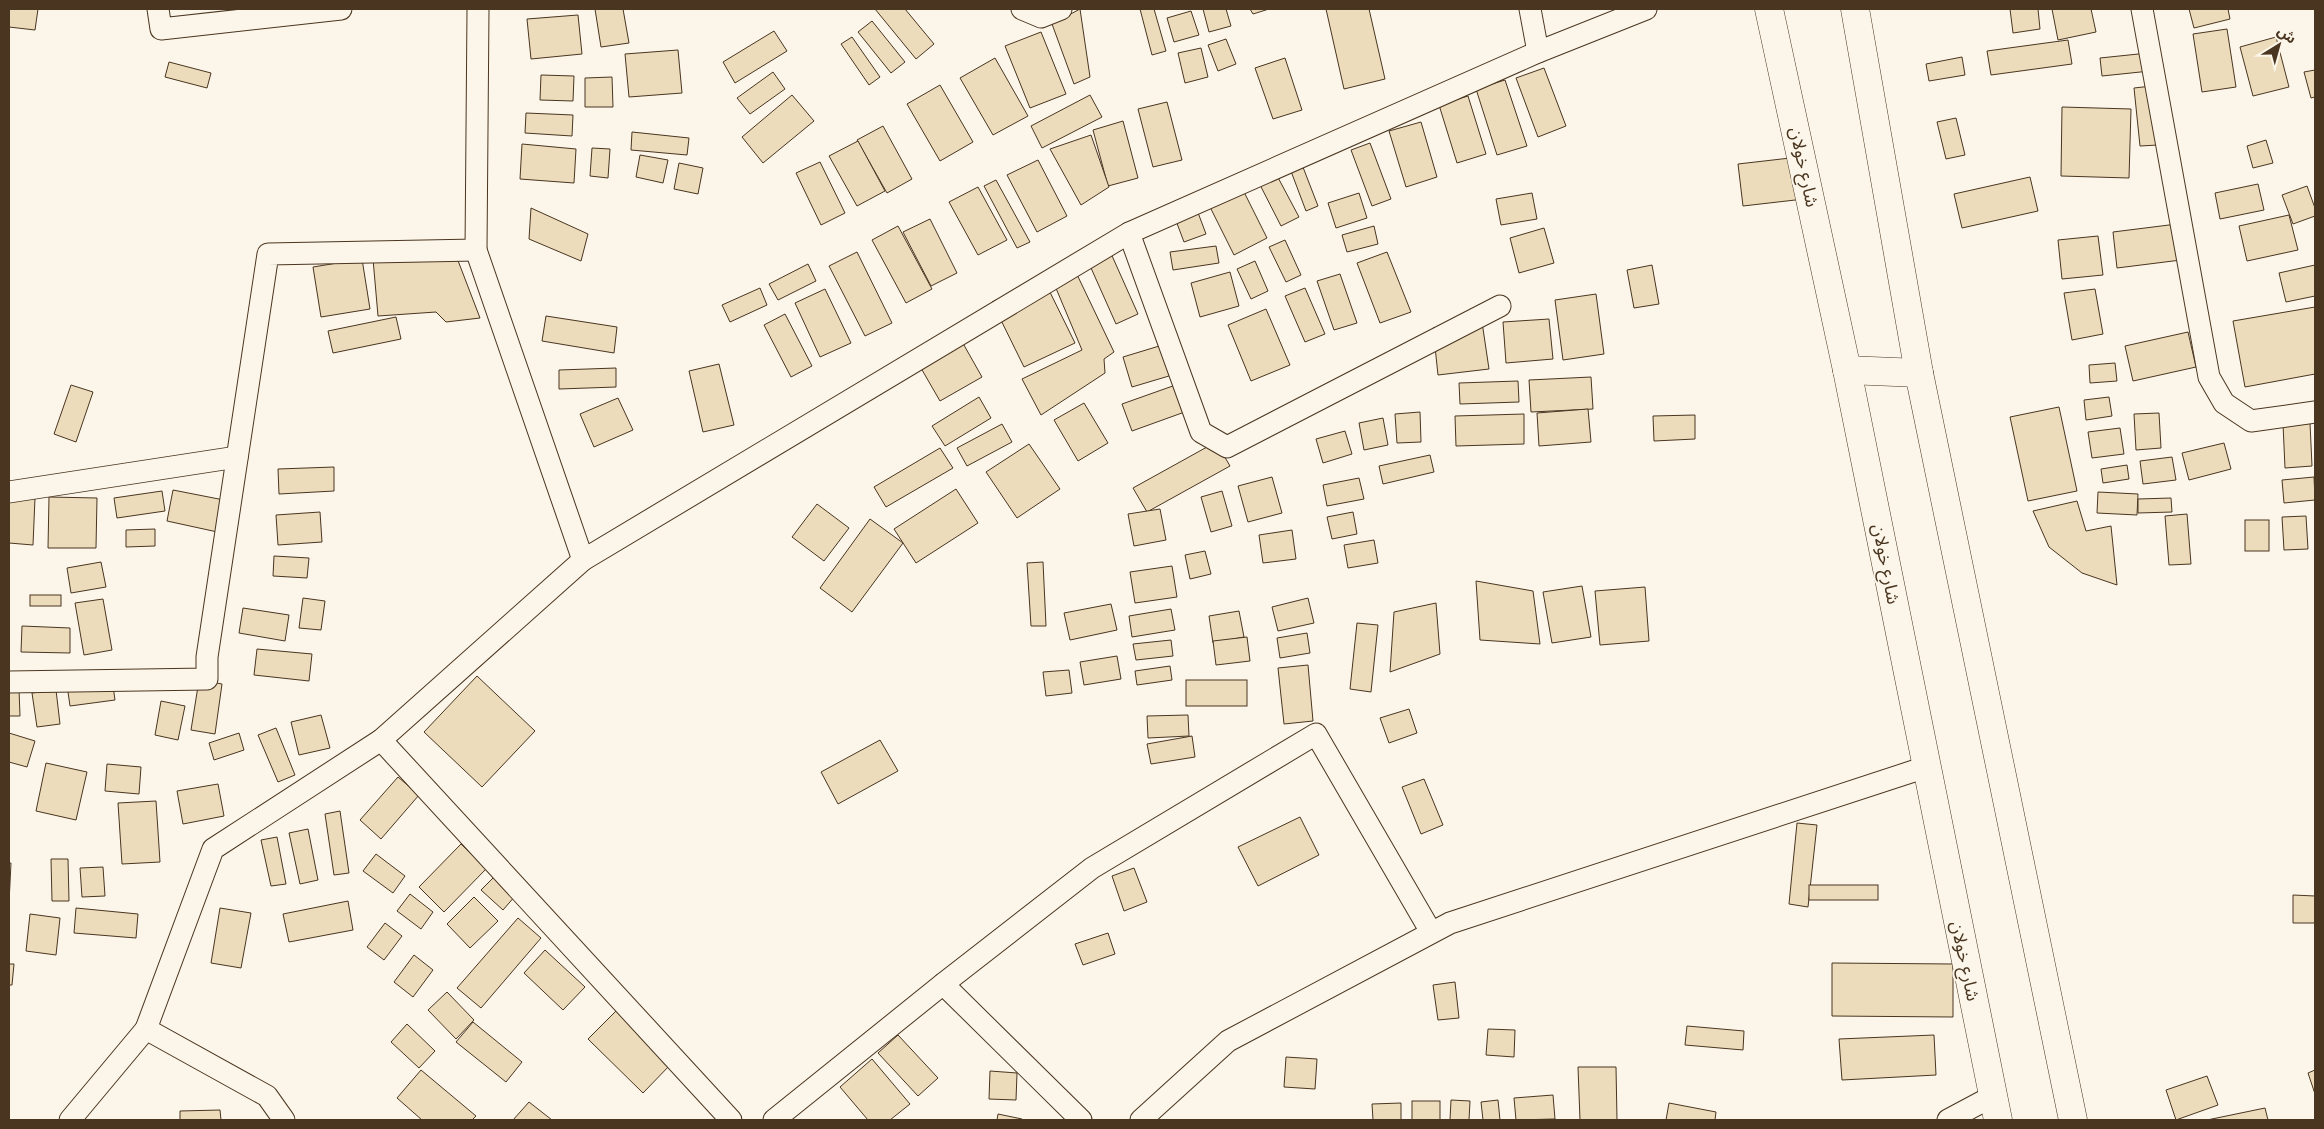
<svg xmlns="http://www.w3.org/2000/svg" width="2324" height="1129" font-family="Karla,'Noto Sans Arabic',sans-serif">
  <rect width="100%" height="100%" fill="#fbf6e9"/>
  <!-- building -->
  <g fill="#ecdcbc" stroke="#4a3520">
    <path d="M9,9H38L35,30L9,27Z"/>
    <path d="M595,9H623L629,43L601,47Z"/>
    <path d="M875,9H905L934,44L916,59Z"/>
    <path d="M1080,9L1090,77L1074,84L1052,24Z"/>
    <path d="M1140,9H1154L1166,51L1152,55Z"/>
    <path d="M1203,9H1226L1231,26L1209,32Z"/>
    <path d="M1250,9H1269L1253,14Z"/>
    <path d="M1326,9H1369L1385,79L1344,89Z"/>
    <path d="M2010,9H2038L2040,29L2013,33Z"/>
    <path d="M2052,9H2091L2096,32L2058,40Z"/>
    <path d="M2189,9H2228L2230,19L2194,28Z"/>
    <path d="M1191,11L1199,35L1174,42L1167,18Z"/>
    <path d="M578,15L582,54L531,59L527,19Z"/>
    <path d="M872,21L905,62L891,73L858,32Z"/>
    <path d="M2227,29L2236,87L2202,92L2193,34Z"/>
    <path d="M774,31L787,51L735,83L723,62Z"/>
    <path d="M1041,32L1066,94L1030,108L1005,46Z"/>
    <path d="M852,37L880,77L869,85L841,44Z"/>
    <path d="M2276,37L2289,87L2253,96L2240,47Z"/>
    <path d="M1226,39L1236,64L1218,71L1208,45Z"/>
    <path d="M2068,40L2072,64L1991,75L1987,51Z"/>
    <path d="M1201,48L1208,77L1185,83L1178,53Z"/>
    <path d="M678,50L682,93L629,97L625,54Z"/>
    <path d="M2148,53L2150,71L2102,76L2100,58Z"/>
    <path d="M1962,57L1965,75L1929,81L1926,64Z"/>
    <path d="M995,58L1028,116L993,135L960,78Z"/>
    <path d="M1285,58L1302,110L1273,119L1255,68Z"/>
    <path d="M169,62L211,73L207,88L165,77Z"/>
    <path d="M1544,68L1566,126L1538,137L1516,78Z"/>
    <path d="M2315,70V97L2311,98L2304,72Z"/>
    <path d="M773,72L785,89L750,114L737,98Z"/>
    <path d="M541,75L574,76L573,101L540,100Z"/>
    <path d="M612,77L613,107H585V78Z"/>
    <path d="M1505,80L1527,146L1497,155L1476,89Z"/>
    <path d="M940,85L973,142L940,161L907,104Z"/>
    <path d="M2152,86L2158,145L2140,146L2134,88Z"/>
    <path d="M792,95L814,121L763,163L742,137Z"/>
    <path d="M1090,95L1102,117L1042,148L1031,126Z"/>
    <path d="M1468,96L1486,154L1457,163L1439,105Z"/>
    <path d="M1167,102L1182,160L1153,167L1138,109Z"/>
    <path d="M2062,107L2131,109L2129,178L2061,176Z"/>
    <path d="M526,113L573,115L572,136L525,133Z"/>
    <path d="M1956,118L1965,155L1946,159L1937,122Z"/>
    <path d="M1123,121L1138,178L1108,186L1093,130Z"/>
    <path d="M1421,122L1437,177L1406,187L1389,131Z"/>
    <path d="M883,126L912,179L887,193L857,140Z"/>
    <path d="M632,132L689,138L687,155L631,150Z"/>
    <path d="M1091,135L1109,187L1081,205L1050,149Z"/>
    <path d="M2266,140L2273,163L2253,168L2247,146Z"/>
    <path d="M858,141L885,191L857,206L829,156Z"/>
    <path d="M1370,143L1391,199L1372,206L1351,150Z"/>
    <path d="M522,144L576,149L574,183L520,179Z"/>
    <path d="M592,148L610,149L608,178L590,176Z"/>
    <path d="M640,155L668,160L663,183L636,177Z"/>
    <path d="M1799,157L1804,199L1743,206L1738,164Z"/>
    <path d="M1038,160L1067,216L1037,232L1007,175Z"/>
    <path d="M820,162L845,213L821,225L796,173Z"/>
    <path d="M1301,162L1318,206L1306,211L1289,166Z"/>
    <path d="M679,163L703,168L698,194L674,189Z"/>
    <path d="M1274,170L1299,217L1281,226L1257,179Z"/>
    <path d="M2030,177L2038,211L1962,228L1954,194Z"/>
    <path d="M996,180L1030,242L1017,248L984,186Z"/>
    <path d="M2258,184L2264,210L2220,219L2215,193Z"/>
    <path d="M2307,186L2315,208V216L2293,224L2282,195Z"/>
    <path d="M978,187L1007,240L978,255L949,202Z"/>
    <path d="M1243,190L1267,238L1234,255L1210,207Z"/>
    <path d="M1359,193L1367,218L1336,228L1328,203Z"/>
    <path d="M1532,193L1537,219L1501,225L1496,199Z"/>
    <path d="M531,208L588,234L581,261L529,239Z"/>
    <path d="M1197,210L1206,234L1184,242L1175,218Z"/>
    <path d="M2289,215L2298,250L2247,261L2239,226Z"/>
    <path d="M930,219L957,273L931,286L903,232Z"/>
    <path d="M2177,224L2181,260L2117,268L2113,232Z"/>
    <path d="M898,226L932,289L906,303L872,240Z"/>
    <path d="M1374,226L1378,244L1347,252L1342,235Z"/>
    <path d="M1544,228L1554,263L1519,273L1510,238Z"/>
    <path d="M2098,236L2103,275L2062,279L2058,240Z"/>
    <path d="M1285,240L1301,275L1286,282L1269,247Z"/>
    <path d="M1216,246L1219,263L1173,270L1170,252Z"/>
    <path d="M1109,249L1138,314L1116,324L1087,259Z"/>
    <path d="M857,252L892,323L865,336L829,266Z"/>
    <path d="M1387,252L1411,312L1380,323L1357,263Z"/>
    <path d="M457,258L480,318L446,322L436,312L378,316L373,259Z"/>
    <path d="M362,259L370,309L321,317L313,267Z"/>
    <path d="M1255,261L1268,291L1251,299L1237,269Z"/>
    <path d="M1071,262L1114,352L1104,359L1105,373L1041,415L1022,379L1082,350L1050,274Z"/>
    <path d="M808,264L816,281L778,300L769,284Z"/>
    <path d="M1652,265L1659,304L1634,308L1627,270Z"/>
    <path d="M2315,265V296L2286,302L2279,273Z"/>
    <path d="M1230,272L1239,306L1200,317L1191,283Z"/>
    <path d="M1340,274L1357,323L1334,330L1317,281Z"/>
    <path d="M1043,278L1075,343L1024,367L992,302Z"/>
    <path d="M760,288L767,305L730,322L722,305Z"/>
    <path d="M1305,288L1325,334L1305,342L1285,296Z"/>
    <path d="M825,289L851,343L820,357L795,303Z"/>
    <path d="M2095,289L2103,334L2072,340L2064,293Z"/>
    <path d="M1596,294L1604,354L1563,360L1555,300Z"/>
    <path d="M2315,307V374L2245,387L2233,321Z"/>
    <path d="M1266,309L1290,365L1251,381L1228,325Z"/>
    <path d="M785,314L812,366L791,377L764,325Z"/>
    <path d="M546,316L617,327L614,353L542,341Z"/>
    <path d="M396,317L401,339L333,353L328,331Z"/>
    <path d="M1549,319L1553,359L1506,363L1503,322Z"/>
    <path d="M1482,322L1489,369L1438,375L1433,328Z"/>
    <path d="M956,331L982,377L940,401L914,356Z"/>
    <path d="M2188,332L2196,367L2133,381L2125,346Z"/>
    <path d="M1179,340L1189,370L1132,387L1123,357Z"/>
    <path d="M2115,363L2117,381L2090,383L2089,365Z"/>
    <path d="M719,364L734,425L703,432L689,371Z"/>
    <path d="M616,368V387L559,389V370Z"/>
    <path d="M1591,377L1593,409L1531,412L1529,380Z"/>
    <path d="M1518,381L1519,402L1460,404L1459,383Z"/>
    <path d="M1184,382L1193,409L1132,431L1122,404Z"/>
    <path d="M71,385L93,392L76,442L54,434Z"/>
    <path d="M979,397L991,418L945,446L932,426Z"/>
    <path d="M2109,397L2112,416L2086,420L2084,400Z"/>
    <path d="M618,398L633,430L594,447L580,414Z"/>
    <path d="M1084,403L1108,443L1078,461L1054,420Z"/>
    <path d="M2059,407L2077,491L2028,501L2010,417Z"/>
    <path d="M1588,409L1591,442L1539,446L1537,413Z"/>
    <path d="M1420,412L1421,442L1397,443L1395,414Z"/>
    <path d="M2159,413L2161,448L2136,450L2134,414Z"/>
    <path d="M1524,414V444L1456,446L1455,416Z"/>
    <path d="M1695,415V439L1654,441L1653,416Z"/>
    <path d="M1383,418L1388,445L1364,450L1359,423Z"/>
    <path d="M2310,423L2312,466L2285,468L2283,424Z"/>
    <path d="M1002,424L1012,442L967,466L957,448Z"/>
    <path d="M2120,428L2124,454L2092,458L2088,432Z"/>
    <path d="M1345,431L1352,454L1323,463L1316,439Z"/>
    <path d="M1216,442L1230,466L1147,512L1133,488Z"/>
    <path d="M2224,443L2231,469L2189,480L2182,453Z"/>
    <path d="M1029,444L1060,489L1017,518L986,472Z"/>
    <path d="M940,448L953,468L886,507L874,487Z"/>
    <path d="M1430,455L1434,472L1383,484L1379,466Z"/>
    <path d="M2172,457L2176,480L2143,484L2140,461Z"/>
    <path d="M2127,465L2129,479L2103,483L2101,469Z"/>
    <path d="M334,467V491L279,494L278,469Z"/>
    <path d="M1272,477L1282,513L1248,522L1238,486Z"/>
    <path d="M2314,477L2315,500L2284,503L2282,480Z"/>
    <path d="M1359,478L1364,499L1327,506L1323,485Z"/>
    <path d="M956,489L978,523L916,563L894,529Z"/>
    <path d="M173,490L229,501L222,533L167,521Z"/>
    <path d="M162,491L165,511L117,518L114,498Z"/>
    <path d="M1222,491L1232,526L1211,532L1201,497Z"/>
    <path d="M2098,492L2138,494L2137,515L2097,513Z"/>
    <path d="M9,497L35,498L33,545L9,543Z"/>
    <path d="M49,497L97,498L96,548H48Z"/>
    <path d="M2171,498L2172,512L2138,513V499Z"/>
    <path d="M2077,501L2086,531L2111,526L2117,585L2082,573L2049,547L2033,511Z"/>
    <path d="M817,504L849,528L824,561L792,537Z"/>
    <path d="M1160,509L1166,540L1134,546L1128,514Z"/>
    <path d="M320,512L322,542L278,545L276,515Z"/>
    <path d="M1353,512L1357,534L1332,539L1327,517Z"/>
    <path d="M2187,514L2191,564L2169,565L2165,516Z"/>
    <path d="M2306,516L2308,549L2284,550L2282,517Z"/>
    <path d="M870,519L903,543L852,612L820,588Z"/>
    <rect x="2245" y="520" width="24" height="31"/>
    <path d="M155,529V546L126,547V530Z"/>
    <path d="M1292,530L1296,559L1263,563L1259,535Z"/>
    <path d="M1374,540L1378,563L1348,568L1344,545Z"/>
    <path d="M1205,551L1211,574L1190,579L1185,555Z"/>
    <path d="M274,556L309,558L307,578L273,576Z"/>
    <path d="M101,562L106,587L71,593L67,568Z"/>
    <path d="M1043,562L1046,626H1031L1027,563Z"/>
    <path d="M1172,566L1177,597L1135,603L1130,572Z"/>
    <path d="M1476,581L1533,591L1540,644L1480,640Z"/>
    <path d="M1582,586L1591,637L1552,643L1543,592Z"/>
    <path d="M1645,587L1649,641L1600,645L1595,591Z"/>
    <rect x="30" y="595" width="31" height="11"/>
    <path d="M303,598L325,601L321,630L299,628Z"/>
    <path d="M1308,598L1314,623L1278,631L1272,607Z"/>
    <path d="M103,599L112,650L84,655L75,603Z"/>
    <path d="M1436,603L1440,654L1390,672L1394,612Z"/>
    <path d="M1111,604L1117,630L1070,640L1064,613Z"/>
    <path d="M243,608L289,615L285,641L239,633Z"/>
    <path d="M1171,609L1175,630L1132,637L1129,616Z"/>
    <path d="M1239,611L1244,637L1213,643L1209,616Z"/>
    <path d="M1357,623L1378,625L1371,692L1350,689Z"/>
    <path d="M22,626L70,628V653L21,652Z"/>
    <path d="M1307,633L1310,653L1280,658L1277,638Z"/>
    <path d="M1247,637L1250,661L1216,665L1213,641Z"/>
    <path d="M1171,640L1173,656L1136,660L1133,644Z"/>
    <path d="M257,649L312,654L309,681L254,675Z"/>
    <path d="M1117,656L1121,679L1084,685L1080,662Z"/>
    <path d="M1308,665L1313,721L1284,724L1278,668Z"/>
    <path d="M1170,666L1172,680L1137,685L1135,671Z"/>
    <path d="M1069,670L1072,693L1046,696L1043,672Z"/>
    <path d="M477,676L535,731L482,787L424,732Z"/>
    <path d="M112,679L115,700L70,706L67,685Z"/>
    <path d="M199,680L222,684L215,734L191,730Z"/>
    <rect x="1186" y="680" width="61" height="26"/>
    <path d="M9,689H19L20,716H9Z"/>
    <path d="M56,690L60,724L37,727L32,693Z"/>
    <path d="M161,701L185,706L178,740L155,735Z"/>
    <path d="M1409,709L1417,733L1389,743L1380,718Z"/>
    <path d="M321,715L330,748L299,755L291,722Z"/>
    <path d="M1188,715L1189,736L1148,738L1147,716Z"/>
    <path d="M276,728L295,775L278,782L258,735Z"/>
    <path d="M9,733L35,741L27,767L9,762Z"/>
    <path d="M239,733L244,750L214,760L209,743Z"/>
    <path d="M1192,736L1195,757L1151,764L1147,744Z"/>
    <path d="M880,740L898,771L838,804L821,772Z"/>
    <path d="M46,763L87,772L76,820L36,811Z"/>
    <path d="M107,764L141,767L139,794L105,791Z"/>
    <path d="M398,777L419,795L381,839L360,820Z"/>
    <path d="M1424,779L1443,825L1421,834L1402,787Z"/>
    <path d="M218,784L224,816L183,824L177,791Z"/>
    <path d="M156,801L160,862L122,864L118,803Z"/>
    <path d="M340,811L349,873L334,875L325,814Z"/>
    <path d="M1300,817L1319,855L1258,886L1238,847Z"/>
    <path d="M1797,823L1817,825L1808,907L1789,904Z"/>
    <path d="M308,829L318,880L300,884L289,833Z"/>
    <path d="M277,837L286,884L271,886L261,840Z"/>
    <path d="M461,844L486,869L444,912L419,887Z"/>
    <path d="M376,854L405,876L393,893L363,871Z"/>
    <path d="M51,859H68L69,901H52Z"/>
    <path d="M9,863H11L9,903Z"/>
    <path d="M103,867L105,896L82,897L80,868Z"/>
    <path d="M1134,868L1147,902L1124,911L1112,876Z"/>
    <path d="M495,876L516,895L503,910L481,890Z"/>
    <rect x="1809" y="885" width="69" height="15"/>
    <path d="M410,894L433,912L421,929L397,911Z"/>
    <path d="M2293,895L2315,896V923H2293Z"/>
    <path d="M474,897L498,921L470,948L447,924Z"/>
    <path d="M348,901L353,930L289,942L283,914Z"/>
    <path d="M76,908L138,914L136,938L74,933Z"/>
    <path d="M220,908L251,913L241,968L211,963Z"/>
    <path d="M30,914L60,918L56,955L26,951Z"/>
    <path d="M518,918L541,938L481,1008L457,988Z"/>
    <path d="M385,923L402,936L384,960L367,947Z"/>
    <path d="M1108,933L1115,954L1083,965L1075,944Z"/>
    <path d="M545,950L585,987L563,1010L524,973Z"/>
    <path d="M414,955L433,970L413,997L394,982Z"/>
    <path d="M1832,963L1953,964V1017L1832,1016Z"/>
    <path d="M9,964H14L12,985H9Z"/>
    <path d="M1455,982L1459,1018L1438,1020L1433,985Z"/>
    <path d="M447,992L474,1020L456,1039L428,1010Z"/>
    <path d="M616,1011L671,1064L643,1093L588,1039Z"/>
    <path d="M473,1022L522,1062L506,1082L456,1042Z"/>
    <path d="M407,1024L435,1051L419,1068L391,1042Z"/>
    <path d="M1687,1026L1744,1031L1743,1050L1685,1045Z"/>
    <path d="M1488,1029L1515,1030L1514,1057L1486,1055Z"/>
    <path d="M898,1035L938,1078L918,1096L878,1053Z"/>
    <path d="M1934,1035L1936,1075L1842,1080L1839,1039Z"/>
    <path d="M1286,1057L1317,1059L1315,1089L1284,1087Z"/>
    <path d="M872,1059L910,1104L890,1120H868L840,1087Z"/>
    <path d="M1578,1067H1616L1617,1120H1580Z"/>
    <path d="M421,1070L476,1116L472,1120H422L397,1098Z"/>
    <path d="M2315,1070V1094L2308,1073Z"/>
    <path d="M990,1071L1017,1073L1016,1100L989,1099Z"/>
    <path d="M2207,1076L2218,1105L2176,1120L2166,1090Z"/>
    <path d="M1553,1095L1555,1119L1516,1120L1514,1098Z"/>
    <path d="M1451,1100L1470,1101L1469,1120H1450Z"/>
    <path d="M1498,1100L1500,1120H1483L1481,1102Z"/>
    <rect x="1412" y="1101" width="28" height="19"/>
    <path d="M529,1102L552,1120H513Z"/>
    <path d="M1401,1103V1120H1373L1372,1104Z"/>
    <path d="M1669,1103L1716,1112L1715,1120H1666Z"/>
    <path d="M2265,1108L2268,1120H2207Z"/>
    <path d="M220,1110L221,1120H180V1111Z"/>
    <path d="M998,1114L1022,1119L1021,1120H997Z"/>
  </g>
  <g fill="none" stroke-linecap="round" stroke-linejoin="round">
    <defs>
      <g id="minor">
        <path d="M158,9L161,29L341,9"/>
        <path d="M478,9L476,250L583,560L1129,233L1538,52"/>
        <path d="M1022,9L1041,17L1061,9"/>
        <path d="M1530,9L1538,52L1646,9"/>
        <path d="M2142,9L2209,377L2224,403L2251,421L2315,412"/>
        <path d="M1129,233L1201,432L1227,447L1500,306"/>
        <path d="M9,492L237,457"/>
        <path d="M9,682L207,679V657L268,254L476,250"/>
        <path d="M381,740L731,1120"/>
        <path d="M943,984L1081,1120"/>
        <path d="M146,1029L213,849L381,740L583,560"/>
        <path d="M70,1120L146,1029L267,1096L284,1120"/>
        <path d="M774,1120L943,984L1092,868L1316,734L1431,932"/>
        <path d="M1141,1120L1228,1041L1450,923L1926,767"/>
        <path d="M1948,1120L1993,1096"/>
      </g>
      <g id="primary">
        <path d="M1769,9L1847,370L1998,1120"/>
        <path d="M1855,9L1919,373L2073,1120"/>
        <path d="M1847,370L1919,373"/>
      </g>
    </defs>
    <!-- minor casing -->
    <use href="#minor" stroke="#4a3520" stroke-width="23"/>
    <!-- primary casing -->
    <use href="#primary" stroke="#4a3520" stroke-width="29"/>
    <!-- minor -->
    <use href="#minor" stroke="#fbf6e9" stroke-width="21"/>
    <!-- primary -->
    <use href="#primary" stroke="#fbf6e9" stroke-width="28"/>
  </g>
  <g text-anchor="middle" stroke-width="4" stroke-linejoin="round" paint-order="stroke">
    <!-- street labels -->
    <g font-size="18" fill="#4a3520" stroke="#fbf6e9">
      <text transform="translate(1804 167) rotate(78)" y="6">شارع خولان</text>
      <text transform="translate(1886 564) rotate(79)" y="6">شارع خولان</text>
      <text transform="translate(1965 961) rotate(78)" y="6">شارع خولان</text>
    </g>
  </g>
  <!-- border -->
  <rect width="2324" height="1129" fill="none" stroke="#4a3520" stroke-width="20"/>
  <!-- north arrow -->
  <g transform="translate(2279 45) rotate(37)" stroke="#fbf6e9" stroke-width="4" paint-order="stroke">
  <path d="M0-4L9 19L0 12L-9 19Z" fill="#4a3520"/>
  <text y="-8" font-size="14" font-weight="bold" text-anchor="middle" fill="#4a3520">ش</text>
  </g>
</svg>
